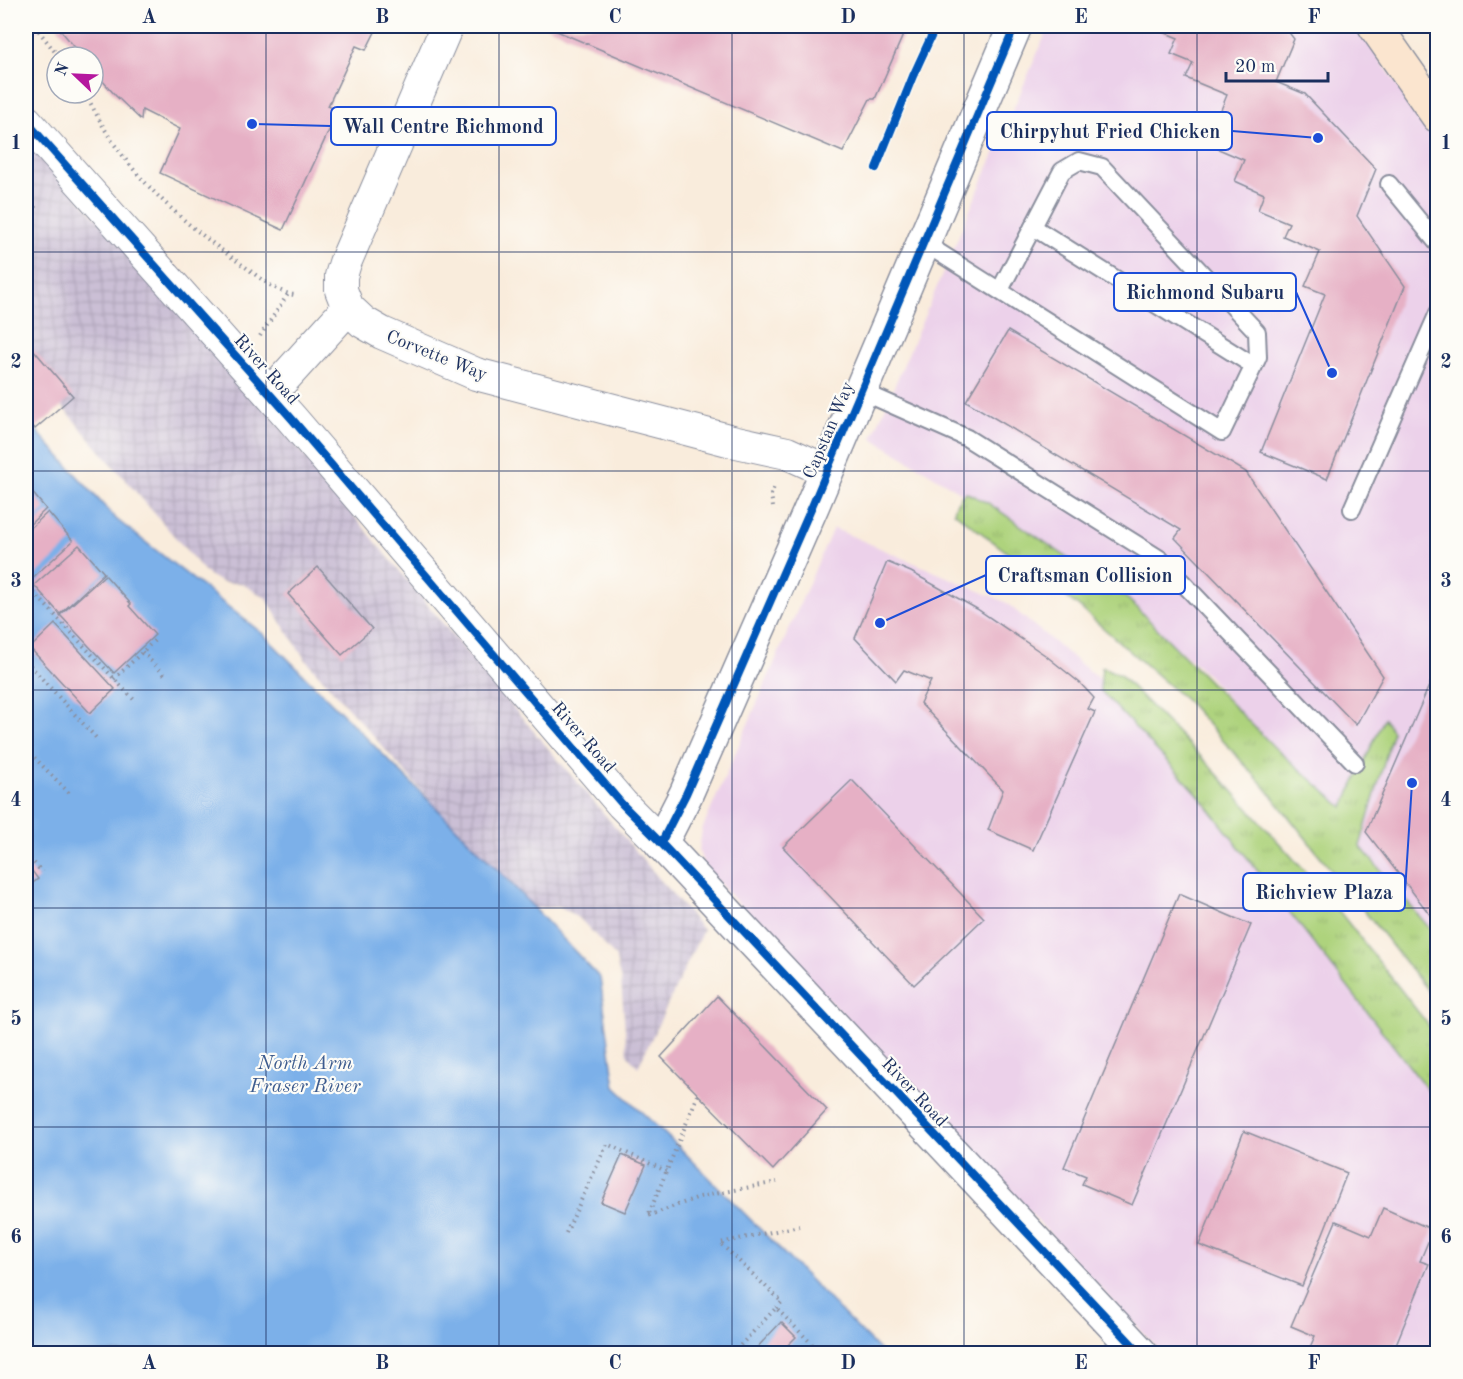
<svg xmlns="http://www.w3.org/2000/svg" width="1463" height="1379" font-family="'Old Standard TT',serif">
  <defs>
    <pattern id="industrial-grid" width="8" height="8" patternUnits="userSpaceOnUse" patternTransform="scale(1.5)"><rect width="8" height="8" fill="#cbbfd5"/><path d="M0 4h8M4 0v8" fill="none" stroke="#aea4b9"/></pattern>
    <pattern id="grass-tufts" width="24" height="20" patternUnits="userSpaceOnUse" patternTransform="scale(1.5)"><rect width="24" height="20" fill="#aed37d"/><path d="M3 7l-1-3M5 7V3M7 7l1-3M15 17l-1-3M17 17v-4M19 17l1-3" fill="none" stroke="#95b56e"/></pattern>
  </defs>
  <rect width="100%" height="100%" fill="#fdfcf7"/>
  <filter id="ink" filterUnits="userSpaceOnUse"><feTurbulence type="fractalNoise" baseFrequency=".0167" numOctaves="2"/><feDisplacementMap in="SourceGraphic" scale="12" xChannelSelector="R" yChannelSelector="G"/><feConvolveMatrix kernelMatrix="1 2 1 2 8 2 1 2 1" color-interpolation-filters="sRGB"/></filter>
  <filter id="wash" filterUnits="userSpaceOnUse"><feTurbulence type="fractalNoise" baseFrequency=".008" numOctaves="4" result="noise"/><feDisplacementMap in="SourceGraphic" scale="24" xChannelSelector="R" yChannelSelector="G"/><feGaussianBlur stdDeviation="1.35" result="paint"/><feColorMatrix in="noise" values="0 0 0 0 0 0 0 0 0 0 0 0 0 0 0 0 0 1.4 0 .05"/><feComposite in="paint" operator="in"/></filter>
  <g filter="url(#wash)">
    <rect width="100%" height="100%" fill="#f9ecdc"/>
    <!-- built -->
    <g fill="#ecd1ea">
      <path d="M26,26H40L26,53Z"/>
      <path d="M1049,26H1357L1437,143V944L1207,674L1091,572L872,438Z"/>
      <path d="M833,528L1005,602L1142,714L1437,1082V1353H1162L704,867L699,850L702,830Z"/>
    </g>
    <!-- industrial -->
    <path fill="url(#industrial-grid)" d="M26,139L262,404L478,666L703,930L638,1067L627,1054L621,981L615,956L581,920L561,907L526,909L305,659L266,598L241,583H223L207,574L26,365Z"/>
    <!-- grass -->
    <g fill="url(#grass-tufts)" stroke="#64816e" stroke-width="1.5">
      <path d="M965,492L988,503L1129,600L1275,748L1343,807L1384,719L1393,731L1360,846L1437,937V1002L1264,786L1188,702L1078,606L954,512L956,504Z"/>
      <path d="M1102,667L1120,675L1208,764L1328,897L1437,1036V1102L1197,793L1100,690Z"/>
    </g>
    <!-- water -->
    <path fill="#7bb0e9" stroke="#4b70a4" stroke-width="1.5" d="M26,419L116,519L263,634L506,878L600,978L615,1087L682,1150L882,1353H26Z"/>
    <g id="blocks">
      <!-- building -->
      <g fill="#e6b0c5">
        <path d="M57,26H378L366,50L356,46L328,106L338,111L283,230L160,173L180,129L142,110L141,120L116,96L93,70V57H83Z"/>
        <path d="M545,26H907L875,99H870L843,152Z"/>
        <path d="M1157,26H1284L1294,39L1276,82L1305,94L1376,169L1357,216L1405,286L1327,479L1261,452L1325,294L1305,286L1320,252L1283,236L1289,223L1258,210L1264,194L1235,181L1244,160L1207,144L1227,95L1186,78L1193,63L1171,54L1178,38L1156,29Z"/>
        <path d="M26,203L36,207L26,228Z"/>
        <path d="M1008,331L1246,472L1383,676L1356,725L1175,538L1181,530L966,401Z"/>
        <path d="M26,341L73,396L35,429L26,418Z"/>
        <path d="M26,485L46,509L26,528Z"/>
        <path d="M48,512L73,541L29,581L26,577V532Z"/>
        <path d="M79,545L104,573L60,614L34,585Z"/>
        <path d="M887,562L911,572L977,609L1045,655L1080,683L1094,698L1088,709L1095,712L1033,850L988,830L1003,790L920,703L931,681L904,670L896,681L855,638Z"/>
        <path d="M318,567L372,629L342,655L288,594Z"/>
        <path d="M105,575L131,604L129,606L155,635L114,673L60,615Z"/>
        <path d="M55,624L115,689L90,713L30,648Z"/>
        <path d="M1438,665V925L1366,832Z"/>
        <path d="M852,780L984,918L914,985L783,847Z"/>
        <path d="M26,863L38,879L26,888Z"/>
        <path d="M1179,894L1251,925L1132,1205L1082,1184L1086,1176L1064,1167Z"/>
        <path d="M717,996L827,1110L773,1170L661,1057Z"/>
        <path d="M1244,1131L1347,1173L1302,1286L1199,1245Z"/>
        <path d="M622,1155L646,1165L625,1212L601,1202Z"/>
        <path d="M1383,1208L1433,1230L1420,1261L1429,1264L1392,1354H1307L1315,1336L1291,1326L1336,1221L1371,1236Z"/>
        <path d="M781,1322L796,1337L779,1354H751Z"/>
      </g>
    </g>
  </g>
  <g filter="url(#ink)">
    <use href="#blocks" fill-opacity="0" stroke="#8a8e9d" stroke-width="1.5"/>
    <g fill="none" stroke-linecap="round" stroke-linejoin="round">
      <defs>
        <g id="service">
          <path d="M1389,184L1438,244"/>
          <path d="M1033,227L1254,366"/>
          <path d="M924,243L1222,432L1258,357L1257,332L1102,167L1079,161L1062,171L1000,290"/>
          <path d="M861,391L967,438L1160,559L1355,763"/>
          <path d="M1352,509L1438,313"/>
        </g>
        <g id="minor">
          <path d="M447,26L345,263L341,276V290L348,308L363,322L382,333L476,374L732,441L787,453L827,471"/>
          <path d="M26,121L292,419L622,804L661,843"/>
          <path d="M270,394L348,308"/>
        </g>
        <path id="tertiary" d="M1015,26L813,504L686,794L661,843L1141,1354"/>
        <path id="secondary" d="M1375,26L1438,116"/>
      </defs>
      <!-- service casing -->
      <use href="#service" stroke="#8a8e9d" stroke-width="20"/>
      <!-- minor casing -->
      <use href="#minor" stroke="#8a8e9d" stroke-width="34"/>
      <!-- tertiary casing -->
      <use href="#tertiary" stroke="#8a8e9d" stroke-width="36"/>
      <!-- secondary casing -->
      <use href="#secondary" stroke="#8a8e9d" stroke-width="36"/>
      <!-- path -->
      <g stroke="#8a8e9d" stroke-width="4" stroke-dasharray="1.5 4.5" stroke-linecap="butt">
        <path d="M35,26L59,57"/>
        <path d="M85,93C96,113 106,134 120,152C153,197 198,234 244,266C259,277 275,292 295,295"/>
        <path d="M26,291L34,290"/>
        <path d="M260,336L288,294"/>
        <path d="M773,507L771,495L775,484"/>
        <path d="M26,584L136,702"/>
        <path d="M142,652L167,677"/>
        <path d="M26,661L98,740"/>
        <path d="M114,679L157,638"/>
        <path d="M26,749L71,795"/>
        <path d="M26,854L42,872"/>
        <path d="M698,1095L648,1216L699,1197L777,1182"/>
        <path d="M566,1233L607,1144L666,1171"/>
        <path d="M776,1308L782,1302L720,1243L799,1226"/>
        <path d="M643,1354L644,1351L647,1354"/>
        <path d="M732,1354L776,1308L822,1354"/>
      </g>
      <!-- service -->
      <use href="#service" stroke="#fff" stroke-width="16"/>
      <!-- minor -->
      <use href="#minor" stroke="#fff" stroke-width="32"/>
      <!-- tertiary -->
      <use href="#tertiary" stroke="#fff" stroke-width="33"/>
      <!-- secondary -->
      <use href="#secondary" stroke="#fbe5cf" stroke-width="33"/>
      <defs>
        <g id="cycleway">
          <path d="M26,121L292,419L622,804L661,843L1141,1354"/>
          <path d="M876,168L913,76L936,26"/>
          <path d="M661,843L686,794L813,504L1015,26"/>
        </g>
      </defs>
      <!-- cycleway casing -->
      <use href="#cycleway" stroke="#fdfcf7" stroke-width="11"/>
      <!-- cycleway -->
      <use href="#cycleway" stroke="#0057b8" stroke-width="8"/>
    </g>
  </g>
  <!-- grid -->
  <path fill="none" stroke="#1b2f5e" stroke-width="1.5" stroke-opacity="0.55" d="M266,26V1354M499,26V1354M732,26V1354M964,26V1354M1197,26V1354M26,252H1438M26,471H1438M26,690H1438M26,908H1438M26,1127H1438"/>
  <g text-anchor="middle" stroke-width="4.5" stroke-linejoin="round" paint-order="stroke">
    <!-- street labels -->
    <g font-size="18" fill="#1b2f5e" stroke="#fdfcf7">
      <text transform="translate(437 355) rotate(22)" y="6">Corvette Way</text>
      <text transform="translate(267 369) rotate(48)" y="6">River Road</text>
      <text transform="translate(828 430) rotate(-67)" y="6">Capstan Way</text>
      <text transform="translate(584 737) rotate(49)" y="6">River Road</text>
      <text transform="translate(915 1092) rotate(47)" y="6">River Road</text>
    </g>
    <!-- water labels -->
    <g font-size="20" font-style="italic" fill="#3d5c8f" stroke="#fdfcf7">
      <text x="305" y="1069">North Arm<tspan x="305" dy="23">Fraser River</tspan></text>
    </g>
  </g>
  <!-- callouts -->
  <path fill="none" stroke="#1d4ed8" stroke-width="2" d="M252 124L331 126M1318 138L1232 131M1332 373L1296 292M880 623L986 575M1412 783L1405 892"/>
  <g fill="#1d4ed8" stroke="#fdfcf7" stroke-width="2">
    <circle cx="252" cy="124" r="6"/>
    <circle cx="1318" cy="138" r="6"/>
    <circle cx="1332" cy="373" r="6"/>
    <circle cx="880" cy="623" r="6"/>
    <circle cx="1412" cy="783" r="6"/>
  </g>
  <g fill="#fdfcf7" stroke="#1d4ed8" stroke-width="2">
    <rect x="331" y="107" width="225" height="38" rx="6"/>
    <rect x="987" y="112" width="245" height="38" rx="6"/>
    <rect x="1114" y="273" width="182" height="38" rx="6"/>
    <rect x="986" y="556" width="199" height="38" rx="6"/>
    <rect x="1243" y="873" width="162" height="38" rx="6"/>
  </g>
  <g font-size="20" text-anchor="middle" font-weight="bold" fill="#1b2f5e">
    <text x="443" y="133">Wall Centre Richmond</text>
    <text x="1110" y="138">Chirpyhut Fried Chicken</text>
    <text x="1205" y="299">Richmond Subaru</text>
    <text x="1085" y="582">Craftsman Collision</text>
    <text x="1324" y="899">Richview Plaza</text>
  </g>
  <!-- margin -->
  <rect width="1463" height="1379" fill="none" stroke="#fdfcf7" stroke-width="66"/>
  <!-- north arrow -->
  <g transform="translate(75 75) rotate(293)"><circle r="28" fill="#fdfcf7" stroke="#a3aaba" stroke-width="1.5"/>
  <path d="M0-4.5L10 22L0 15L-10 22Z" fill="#b5179e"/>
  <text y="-9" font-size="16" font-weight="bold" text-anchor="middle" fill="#1b2f5e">N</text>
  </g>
  <!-- scale -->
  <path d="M1226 72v9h102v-9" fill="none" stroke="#1b2f5e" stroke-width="3"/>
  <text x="1235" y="72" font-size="18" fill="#1b2f5e" stroke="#fdfcf7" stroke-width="4.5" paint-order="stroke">20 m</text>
  <rect x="33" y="33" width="1397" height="1313" fill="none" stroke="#1b2f5e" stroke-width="2"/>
  <g font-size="20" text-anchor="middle" font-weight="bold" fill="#1b2f5e">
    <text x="149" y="23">A</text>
    <text x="382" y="23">B</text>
    <text x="615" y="23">C</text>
    <text x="848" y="23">D</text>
    <text x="1081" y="23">E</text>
    <text x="1314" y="23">F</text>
    <text x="16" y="149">1</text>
    <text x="1446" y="149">1</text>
    <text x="16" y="368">2</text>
    <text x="1446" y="368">2</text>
    <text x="16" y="587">3</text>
    <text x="1446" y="587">3</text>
    <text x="16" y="806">4</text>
    <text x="1446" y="806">4</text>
    <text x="16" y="1025">5</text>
    <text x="1446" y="1025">5</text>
    <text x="16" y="1243">6</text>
    <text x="1446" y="1243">6</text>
    <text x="149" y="1369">A</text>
    <text x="382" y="1369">B</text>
    <text x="615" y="1369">C</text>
    <text x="848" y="1369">D</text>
    <text x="1081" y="1369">E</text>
    <text x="1314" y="1369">F</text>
  </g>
</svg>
